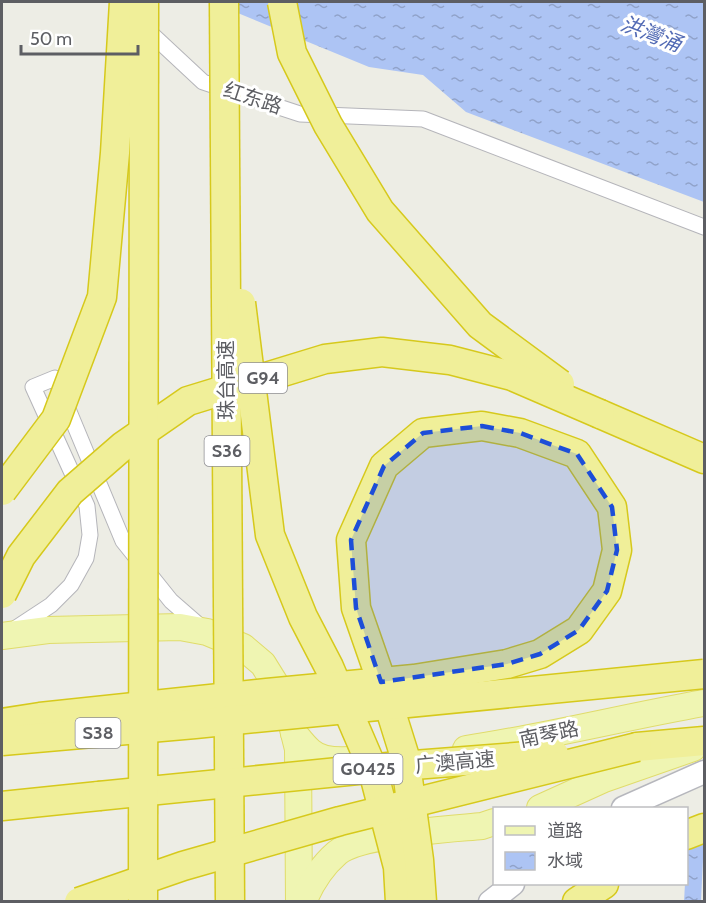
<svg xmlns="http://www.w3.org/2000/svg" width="706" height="903" font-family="Cabin,'Noto Sans SC',sans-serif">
  <defs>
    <pattern id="water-ripples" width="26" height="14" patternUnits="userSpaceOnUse" patternTransform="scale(1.5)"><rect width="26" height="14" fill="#adc4f4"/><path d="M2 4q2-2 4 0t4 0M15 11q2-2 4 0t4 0" fill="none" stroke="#90a2c9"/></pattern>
  </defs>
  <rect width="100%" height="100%" fill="#edede5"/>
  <!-- water -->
  <g fill="url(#water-ripples)">
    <path d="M211,2H704V202L466,112L423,75L369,67Z"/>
    <path d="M704,838L701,901H684L687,850Z"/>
  </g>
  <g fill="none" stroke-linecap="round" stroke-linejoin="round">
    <defs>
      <g id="minor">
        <path d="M144,27L203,82L300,114L423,119L704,227"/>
        <path d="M13,630L51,605L71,585L86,558L90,535L87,506L33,387L55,378L123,541L171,601L202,628"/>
      </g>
      <g id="secondary">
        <path d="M623,808L704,772"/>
        <path d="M490,902L513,884"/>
      </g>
      <g id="primary">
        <path d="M2,636L48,630L180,627L207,632L243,647L263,664L286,701L298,749L299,902"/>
        <path d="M294,733C299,739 304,746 310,751C323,763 345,761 361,759"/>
        <path d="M466,749C546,737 625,717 704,703"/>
        <path d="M540,808L604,779L693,748"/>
        <path d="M303,902C311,883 322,866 337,853C359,834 451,829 482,826L494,822"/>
      </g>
      <g id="motorway">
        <path d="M600,414L704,459"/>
        <path d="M637,747L704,741"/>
        <path d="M2,806L99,796"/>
        <path d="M686,835L704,828"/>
        <path d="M577,902L604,884"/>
      </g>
    </defs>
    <!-- minor casing -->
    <use href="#minor" stroke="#b5b5ba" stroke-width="17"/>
    <!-- secondary casing -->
    <use href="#secondary" stroke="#b6b7bd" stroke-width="25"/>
    <!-- primary casing -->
    <use href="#primary" stroke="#e0dc6b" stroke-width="28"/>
    <!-- motorway casing -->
    <use href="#motorway" stroke="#d6c91c" stroke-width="31"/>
    <!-- minor -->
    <use href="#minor" stroke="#fff" stroke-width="15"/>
    <!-- secondary -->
    <use href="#secondary" stroke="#fff" stroke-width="22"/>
    <!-- primary -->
    <use href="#primary" stroke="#eff5b2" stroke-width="26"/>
    <!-- motorway -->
    <use href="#motorway" stroke="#f0ef99" stroke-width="28"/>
    <defs>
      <g id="motorway-bridge">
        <path d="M224,2L230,902"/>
        <path d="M282,2L292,53L328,125L380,211L480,325L560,384"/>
        <path d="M241,303L270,535L303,617L329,667L372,767L398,867L400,902"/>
        <path d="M2,491L56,419L102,297L115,153L124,2"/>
        <path d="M2,594L21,556L70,492L123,446L188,401L325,359L382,352L450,360L512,376L600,414"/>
        <path d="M2,723L40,717L267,693L414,679L507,664L540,654L579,630L607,591L617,550L612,507L577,454L520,433L482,426L423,433L384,466L351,540L356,608L380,677L405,757L419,860L422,902"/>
        <path d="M2,741L195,724L704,674"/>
        <path d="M99,796L388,767L554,754"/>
        <path d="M79,902L183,866L340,821L637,747"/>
        <path d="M143,902L144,2"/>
      </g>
    </defs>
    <!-- motorway-bridge casing -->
    <use href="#motorway-bridge" stroke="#d6c91c" stroke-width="31" stroke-linecap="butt"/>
    <!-- motorway-bridge -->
    <use href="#motorway-bridge" stroke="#f0ef99" stroke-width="28"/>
  </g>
  <!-- marked area -->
  <path fill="#1d4ed8" fill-opacity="0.2" stroke="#1d4ed8" stroke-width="4.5" stroke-dasharray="12 8" stroke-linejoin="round" d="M482,426L520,433L577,454L612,507L617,550L607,591L579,630L540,654L507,664L381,682L356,608L351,540L384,466L423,433Z"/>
  <g text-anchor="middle" stroke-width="6" stroke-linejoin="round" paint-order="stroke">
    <!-- shield labels -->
    <g fill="#fff" stroke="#8e8e92" stroke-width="1.5">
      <rect x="239" y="363" width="48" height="30" rx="4.5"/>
      <rect x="204.5" y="436" width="45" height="30" rx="4.5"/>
      <rect x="75.5" y="718" width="45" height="30" rx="4.5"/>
      <rect x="333.5" y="754" width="69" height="30" rx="4.5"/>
    </g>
    <g font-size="18" font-weight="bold" fill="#5d5e63">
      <text x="263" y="384">G94</text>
      <text x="227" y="457">S36</text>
      <text x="98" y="739">S38</text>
      <text x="368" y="775">G0425</text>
    </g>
    <!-- street labels -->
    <g font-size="20" fill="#5d5e63" stroke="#fff">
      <text transform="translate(253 98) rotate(18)" y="7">红东路</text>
      <text transform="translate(226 380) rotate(-90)" y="7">珠台高速</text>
      <text transform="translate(549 734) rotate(-12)" y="7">南琴路</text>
      <text transform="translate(455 762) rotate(-5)" y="7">广澳高速</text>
    </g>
    <!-- water labels -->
    <g font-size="21" font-style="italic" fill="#536bb5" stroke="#fff">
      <text transform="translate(651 34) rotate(21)" y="7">洪灣涌</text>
    </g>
  </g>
  <!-- border -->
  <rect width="706" height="903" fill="none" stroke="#5d5e63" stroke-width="6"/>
  <!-- legend -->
  <rect x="493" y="807" width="195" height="78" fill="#ffffff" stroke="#bebfc1" stroke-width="1.5"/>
  <rect x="505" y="826" width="30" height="9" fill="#eff5b2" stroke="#bebfc1" stroke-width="1.5"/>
  <text x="547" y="837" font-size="18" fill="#5d5e63">道路</text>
  <rect x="505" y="852" width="30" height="18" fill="url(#water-ripples)" stroke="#bebfc1" stroke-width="1.5"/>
  <text x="547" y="867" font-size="18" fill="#5d5e63">水域</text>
  <!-- scale -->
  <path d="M21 45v9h117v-9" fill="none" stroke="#5d5e63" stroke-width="3"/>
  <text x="30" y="45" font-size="18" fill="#5d5e63" stroke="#ffffff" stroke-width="4.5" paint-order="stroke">50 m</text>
</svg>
